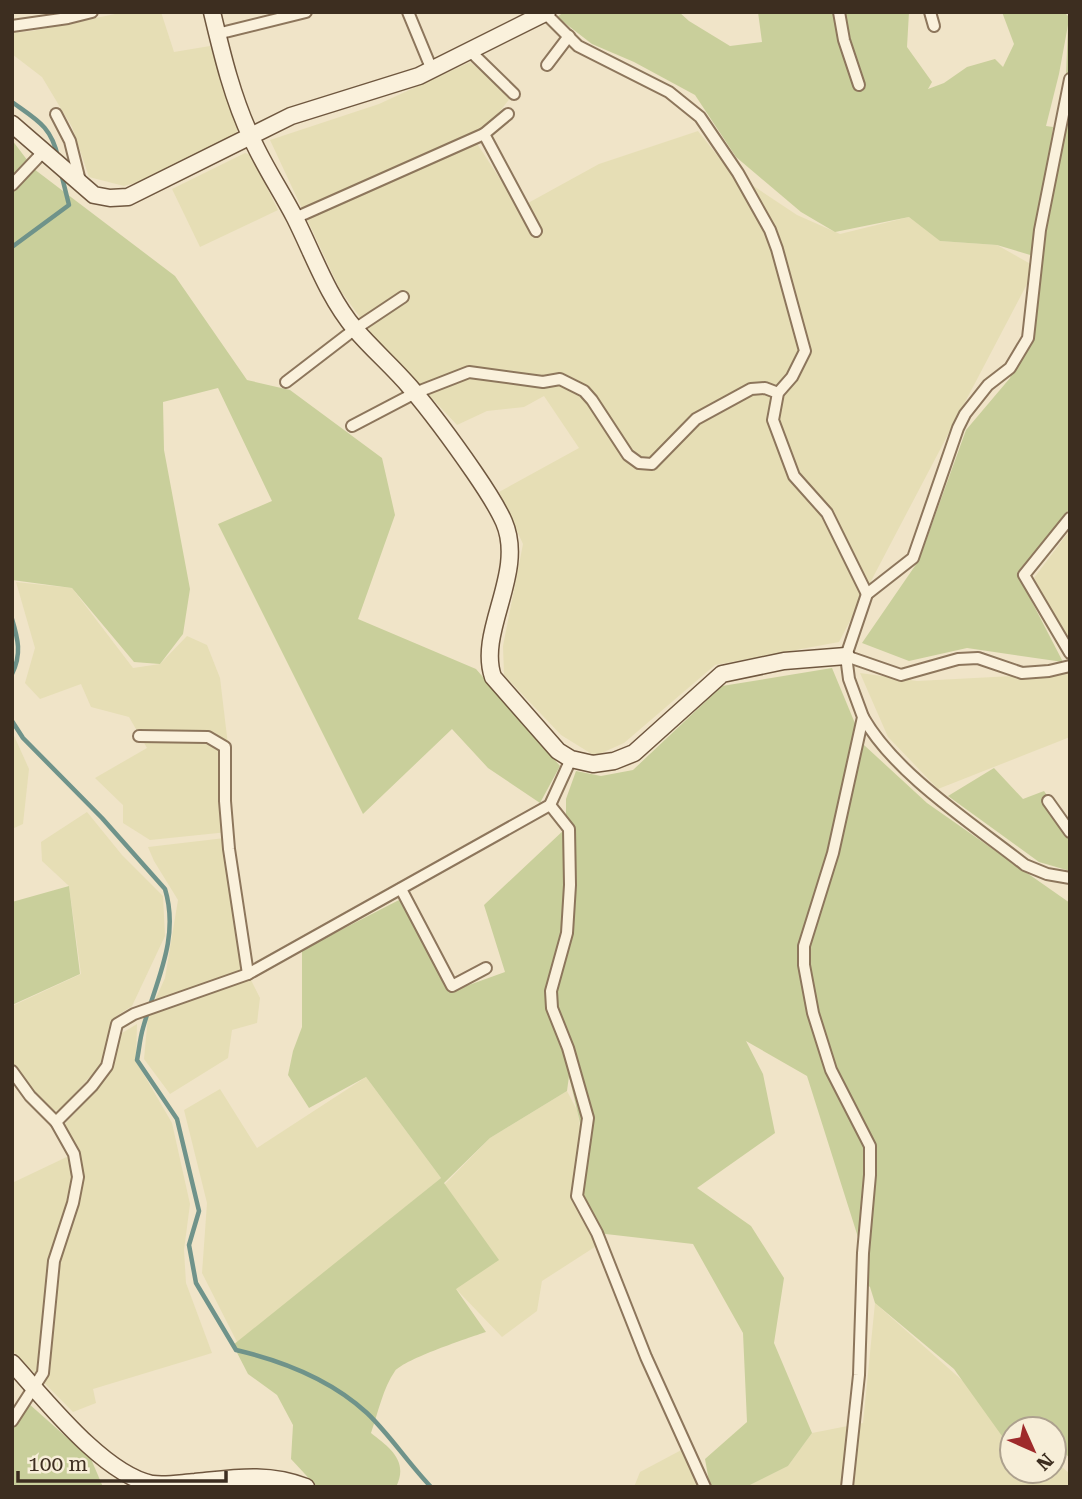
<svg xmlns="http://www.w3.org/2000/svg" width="1082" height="1499" font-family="'Roboto Serif',serif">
  <rect width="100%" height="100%" fill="#f0e4c8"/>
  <!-- farmland -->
  <g fill="#e6deb5">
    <path d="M125,12H161L174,52L210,46L238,127L236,134L154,178L124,186L89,177L72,127L42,77L12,54V33L32,31Z"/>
    <path d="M470,62L511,97L476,142L519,208L599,164L698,131L728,169L797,215L840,234L913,216L940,241L997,245L1036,267L839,642L715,665L624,743L595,756L561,735L504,675L503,646L523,544L499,492L579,448L544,396L524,407L487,411L457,425L376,339L340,290L270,140L379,104Z"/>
    <path d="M245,153L251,155L278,210L200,247L172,189Z"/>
    <path d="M1070,530V646L1034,578Z"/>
    <path d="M16,582L72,588L133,668L160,664L187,636L207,645L220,678L228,745V832L150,840L123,823V805L95,778L147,748L129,717L91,707L81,684L40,699L25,683L35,648Z"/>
    <path d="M860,673L917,681L1070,673V737L938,789L888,737Z"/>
    <path d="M12,731L29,769L23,824L12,829Z"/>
    <path d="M87,812L122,855L163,896L165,936L132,1006L115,1017L101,1065L60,1109L50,1112L12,1070V1006L81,974L69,886L42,861L41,842Z"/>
    <path d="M225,838L248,974L260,998L257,1023L232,1030L228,1058L170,1094L144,1059L148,1016L165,978L178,900L154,861L148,847Z"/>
    <path d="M137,1024L136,1061L172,1123L190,1204L184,1250L186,1283L212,1353L93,1389L96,1403L73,1412L12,1350V1183L73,1154L65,1124L93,1094L111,1066L122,1033Z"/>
    <path d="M366,1077L441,1178L238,1344L202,1273L207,1203L184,1110L220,1089L257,1148Z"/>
    <path d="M567,1091L577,1110L601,1243L542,1281L537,1311L502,1337L456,1289L444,1185L490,1138Z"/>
    <path d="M875,1303L1017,1429H1012V1471H1054V1460L1070,1474V1487H746L788,1466L812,1433L863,1423Z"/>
    <path d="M687,1447L705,1487H634L640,1472Z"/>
  </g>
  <!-- green -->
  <g fill="#c9cf9b">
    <path d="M564,12H679L689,21L730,46L762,42L758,12H909L907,47L932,82L928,89L944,83L967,67L995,59L1003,67L1014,44L1002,12H1064L1068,16L1070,12V508L1017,573L1063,662L967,648L909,661L862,643L919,560L966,430L1010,378L1041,269L1065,102L1068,25L1059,74L1046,126L1053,127L1037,257L997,245L940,241L909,217L835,232L801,212L736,157L695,95L634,62L592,44L557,17Z"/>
    <path d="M12,140L34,169L175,276L247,380L290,390L382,458L395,515L358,619L476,669L560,766L540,803L488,768L452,729L363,814L218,524L272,501L218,388L163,402L164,450L190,589L183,634L160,664L134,662L72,588L12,580Z"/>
    <path d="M832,668L864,745L927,803L1070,903V1458L1054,1444V1429H1012V1450L954,1369L875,1303L870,1287L862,1281L863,1253L807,1076L746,1041L763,1074L775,1133L697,1188L751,1226L784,1278L774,1343L812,1433L788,1466L746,1487H710L705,1459L747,1422L743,1333L693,1244L597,1233L577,1196L580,1123L569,1076L567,1091L490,1138L444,1183L499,1260L456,1289L486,1332C468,1338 405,1359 395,1371C383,1388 378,1413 371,1433C390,1448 409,1461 396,1487H317L291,1459L293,1425L277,1395L248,1374L233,1345L441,1178L366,1077L309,1108L288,1075L293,1051L302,1027V950L399,900L455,990L505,972L484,905L566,828V799L576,771L601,776L633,770L722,686Z"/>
    <path d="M994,768L1023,799L1044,791L1070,828V871L1039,862L948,796Z"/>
    <path d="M69,886L80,974L12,1005V902Z"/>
    <path d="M28,1403L91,1459L103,1487H12V1424Z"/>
  </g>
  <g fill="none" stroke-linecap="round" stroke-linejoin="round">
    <!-- stream -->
    <g stroke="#6f938a" stroke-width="4.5">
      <path d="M12,102C37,120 51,126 58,157"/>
      <path d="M12,247L69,205L61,173"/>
      <path d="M12,619C18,639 22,654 12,674"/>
      <path d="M12,721L23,738L102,818L165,889C180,938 156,981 143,1028C140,1038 139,1050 137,1060L177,1119L199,1211L189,1245L196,1283L236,1350C283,1361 330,1379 367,1413C390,1435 408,1463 431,1487"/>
    </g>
    <defs>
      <g id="street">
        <path d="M408,12L432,70"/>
        <path d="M544,12L578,46L669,92L700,117L738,173L770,230L777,249L805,351L792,377L778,393L773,420L794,476L827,513L867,594"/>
        <path d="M839,12L844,40L859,85"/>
        <path d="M930,12L934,26"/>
        <path d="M12,26L68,18L92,12"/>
        <path d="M217,34L306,12"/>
        <path d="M470,51L514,94"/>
        <path d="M547,65L569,36"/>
        <path d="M56,114L70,141L80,181"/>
        <path d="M484,134L508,114"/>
        <path d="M12,185L44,151"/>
        <path d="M295,218L484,134L536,231"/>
        <path d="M286,382L355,329L403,297"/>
        <path d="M352,426L415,393L469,372L543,382L560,379L584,391L592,400L628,455L639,463L652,464L696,419L751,389L765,388L778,393"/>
        <path d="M1070,518L1024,575L1070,653"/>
        <path d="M846,656L901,675L958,659L978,658L1022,673L1049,671L1070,666"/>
        <path d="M863,717C895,774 973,824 1025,865L1047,874L1070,878"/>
        <path d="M139,736L208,737L225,747V801L229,849L248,974"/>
        <path d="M1048,801L1070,832"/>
        <path d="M550,805L569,829L570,885L567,933L551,991L552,1008L568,1048L588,1118L577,1196L597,1233L646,1357L705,1487"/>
        <path d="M401,889L452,986L486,968"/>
        <path d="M12,1071L30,1096L56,1122L74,1154L78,1177L73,1203L54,1261L43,1373L12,1421"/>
        <path d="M56,1122L92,1086L107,1066L117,1024L134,1014L248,974L550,805L571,759"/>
        <path d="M847,1487L859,1375L863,1253L870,1175V1146L831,1070L813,1013L804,965V946L833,853L863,717L849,679L846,656L867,594L913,558L958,428L965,414L988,385L1010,368L1028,338L1040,230L1070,79"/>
      </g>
      <g id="secondary">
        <path d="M212,12C222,54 233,100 252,139C264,166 281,191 295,218C314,256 328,297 355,329C373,350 393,367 410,387C433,414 454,443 474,472C485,488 496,504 504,522C526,573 477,631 493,677L558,751L571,759L593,764L614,761L634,753L722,674L784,661L846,656"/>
        <path d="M12,124L94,195L110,198L128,197L291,116L419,76L547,12"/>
        <path d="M12,1363C45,1399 103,1474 152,1484C166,1486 181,1483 195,1482C234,1478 268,1472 306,1487"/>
      </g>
    </defs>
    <!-- street casing -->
    <use href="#street" stroke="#8d765c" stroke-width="14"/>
    <!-- secondary casing -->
    <use href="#secondary" stroke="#6f573f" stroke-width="19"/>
    <!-- street -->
    <use href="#street" stroke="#faf1dc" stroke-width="10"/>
    <!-- secondary -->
    <use href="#secondary" stroke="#faf1dc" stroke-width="16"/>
  </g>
  <!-- border -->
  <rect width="1082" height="1499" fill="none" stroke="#3d2e20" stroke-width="28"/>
  <!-- north arrow -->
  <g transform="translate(1033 1450) rotate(135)"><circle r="33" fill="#f7eed8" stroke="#ada18e" stroke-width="2"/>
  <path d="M0-5L12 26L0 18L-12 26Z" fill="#9e2a2b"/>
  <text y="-10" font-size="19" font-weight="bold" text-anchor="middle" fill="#3d2e20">N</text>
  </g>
  <!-- scale -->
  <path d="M18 1471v10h208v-10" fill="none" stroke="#3d2e20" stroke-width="3.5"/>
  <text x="28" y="1471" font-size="21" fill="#3d2e20" stroke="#f7eed8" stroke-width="5" paint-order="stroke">100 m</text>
</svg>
